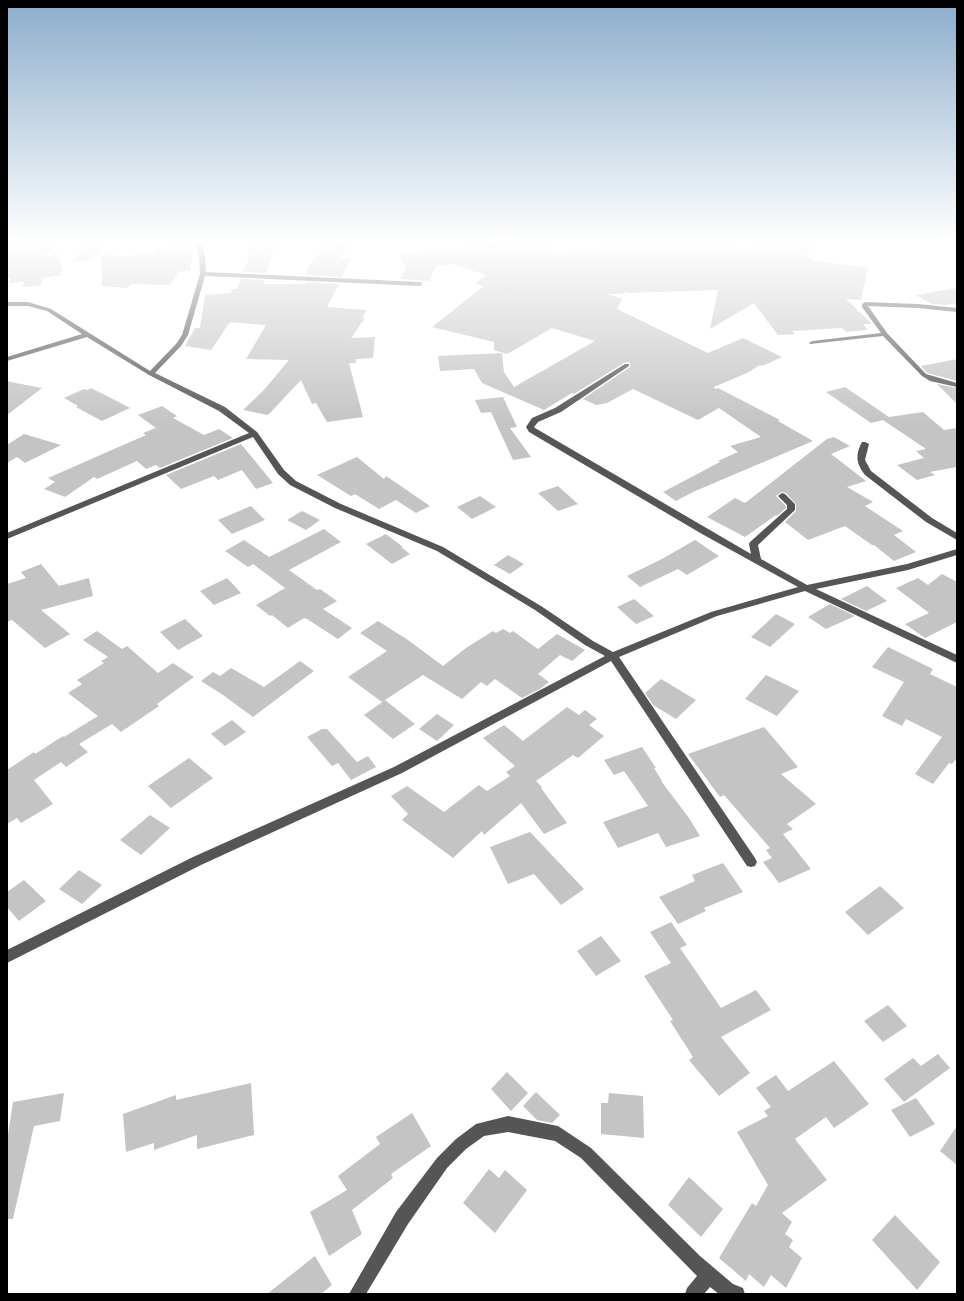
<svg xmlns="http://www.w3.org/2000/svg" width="964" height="1301" font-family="'Nunito Sans',sans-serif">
  <rect width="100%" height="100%" fill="#fff"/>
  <!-- building -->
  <g fill="#c4c4c4">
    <path d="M7,242H54L46,257L59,254L63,271H61V275L43,278L40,286L22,287L24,282L8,283L11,278H7Z"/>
    <path d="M87,242H105L93,259L72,263Z"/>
    <path d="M246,242H276L266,273L243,272L249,257Z"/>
    <path d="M512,242H541L556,254L603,246H634L632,242H719L718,245L757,250L758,242H816L805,257L812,258L811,260L868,268L861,300L846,299L872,324H863L868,330L846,332L842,328L792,331L795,334L778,335L754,303L710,329L718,290L628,293L624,292V294H608L622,299L617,309L708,353L743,338L782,357L762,366L760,365L747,373L714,387L715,389L718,388L780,420L778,421L813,441L693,492L676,501L663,492L720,462L718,461L738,452L730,446L761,437L719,408L698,420L633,389L607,403L596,405L583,399L630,367V364L629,362L624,363L574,394L572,393L544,410L482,383L474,369L440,371L438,356L502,353L504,372L514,387L595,341L552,328L507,354L494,350V342L432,327L484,286L475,284L486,275L452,264L436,266L429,281L400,279L406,266L398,255Z"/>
    <path d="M327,243L350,245L340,258L351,259L342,277L307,275V269Z"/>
    <path d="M187,244L193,252L190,271L178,272L170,285L131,284L127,288L102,286L101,256L115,254L116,257L155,253L154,249Z"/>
    <path d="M241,279L264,280L263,284H307V282L339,284L327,307L367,310L362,318H365L351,338L375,337L373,358L356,359V363H349L363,417L327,422L316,403L312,404L301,380L268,415L243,410L263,391L289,360L246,359L266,325L230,322L211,350L185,346L195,328H200L205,295L231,293L232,289H237Z"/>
    <path d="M957,288V303L946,305L932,304L916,295Z"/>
    <path d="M957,359V381L927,373L921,366Z"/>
    <path d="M7,381L16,383L42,388L7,415Z"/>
    <path d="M937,384L957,388V404Z"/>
    <path d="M845,387L889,417L923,412L944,430L957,428V467L930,472L935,475L917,480L897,465L924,458L916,451L926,449L883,420L871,423L826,392Z"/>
    <path d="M91,388L113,399L130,408L102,421L76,407L78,406L64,398L84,389L87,390Z"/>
    <path d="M503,397L517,427L510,428L531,457L513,460L491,412L481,413L475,400Z"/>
    <path d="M162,406L177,416L173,418L204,435L219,429L233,438L160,468L156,465L146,469L137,461L97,479L94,477L65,497L44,489L55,482L48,478L146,435L143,433L156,428L138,415Z"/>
    <path d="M24,434L61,445L25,463L17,457L7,463V445Z"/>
    <path d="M834,437L850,446L831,454L866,481L847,487L873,502L865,506L903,531L894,535L916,552L894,561L874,545H872L845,526L808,540L785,522L796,511V504L786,493L782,492L776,496L786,506V508L777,516L776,515L745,537L707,517L735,498L745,503L827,439Z"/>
    <path d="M241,444L273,483L256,489L242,470L218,480L214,476L181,489L166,475Z"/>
    <path d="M357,457L384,479L386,476L430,506L416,513L396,500L379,509L355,494L351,496L317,475Z"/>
    <path d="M558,486L578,504L558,511L538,493Z"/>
    <path d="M480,496L496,507L472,519L457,507Z"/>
    <path d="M251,506L265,520L232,534L218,520Z"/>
    <path d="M302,511L320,520L306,530L287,520Z"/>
    <path d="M324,529L341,542L289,570L317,590L320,589L337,601L323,609L352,628L338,639L307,619L304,618L288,628L272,615L270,616L256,605L285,588L253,564L248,567L225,551L244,540L269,557Z"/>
    <path d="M386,534L403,547H401L410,554L392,564L366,544Z"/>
    <path d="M695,540L719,556L687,575L678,569L640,587L627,576L662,559Z"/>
    <path d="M508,555L524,564L510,574L494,565Z"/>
    <path d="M41,564L59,586L89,578L93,596L41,610L70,634L45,648L12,620L7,622V584L26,578L21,572Z"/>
    <path d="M942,574L957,582V622L925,638L905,624L929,613L896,588L918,578L928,585Z"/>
    <path d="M227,578L241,593L214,605L200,591Z"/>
    <path d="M867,586L887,601L866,611L841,599Z"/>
    <path d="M634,599L654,616L636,624L617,607Z"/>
    <path d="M830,604L855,616L826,629L808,617Z"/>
    <path d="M776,614L795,624L770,647L751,637Z"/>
    <path d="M185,619L203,636L178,650L160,632Z"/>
    <path d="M378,621L408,640L443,666L466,648L493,631L496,633L503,629L510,633L513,631L538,649L557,634L585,650L572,661L560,655L538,674L549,682L540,689L522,698L495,679L487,686L481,682L462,699L423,675L382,702L348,677L387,651L360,633Z"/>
    <path d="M97,631L122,649L127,646L158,673L173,663L194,677L157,704L159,706L121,732L112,724L79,744L88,752L66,767L61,762L34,780L53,804L21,823L17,818L7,824V770L34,752L35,754L63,736L64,737L98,716L68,693L82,684L77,680L104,663L101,661L108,657L83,640Z"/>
    <path d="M888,647L933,669L930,674L957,687V758L952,764L949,763L933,784L915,774L942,737L906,719L902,726L882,716L904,682L872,667Z"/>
    <path d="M300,661L314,671L253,717L223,695L201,681L213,672L220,676L231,668L264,687Z"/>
    <path d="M766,675L799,691L777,716L745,699Z"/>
    <path d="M661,679L696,700L676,719L653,705L645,693Z"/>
    <path d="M385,700L415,724L393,739L364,715Z"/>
    <path d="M567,707L579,715L585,710L597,719L589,725L604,736L578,758L573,755L536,781L542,787L541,788L567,823L544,834L521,803L484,835L482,831L453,858L402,820L408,814L391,796L407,786L444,812L479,785L487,791L510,776L506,772L515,766L483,738L504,725L523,741Z"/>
    <path d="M437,714L454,725L437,741L419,729Z"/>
    <path d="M232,720L246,732L225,746L211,734Z"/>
    <path d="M764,727L798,767L781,774L816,804L787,824L793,829L783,834L811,869L779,883L763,862L772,858L766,850L770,848L724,795L720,797L688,754Z"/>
    <path d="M322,729H327L357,762L368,756L376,767L351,780L338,763L332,766L307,737Z"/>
    <path d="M642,747L656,768H654L662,781H661L689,818L700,836L666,847L658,833L618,848L603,822L648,806L624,771L614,775L604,760Z"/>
    <path d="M189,758L213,778L171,808L148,786Z"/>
    <path d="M150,815L170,828L141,855L120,840Z"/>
    <path d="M530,832L584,889L561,905L534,874L508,884L490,847Z"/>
    <path d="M723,863L743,892L704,908L706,911L678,924L659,897L695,881L692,875Z"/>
    <path d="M79,870L102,885L82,904L59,889Z"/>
    <path d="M24,880L46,901L19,921L7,907V892Z"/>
    <path d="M880,886L904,908L868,935L845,912Z"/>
    <path d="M671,922L687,945L680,948L721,1008L756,990L771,1010L721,1037L750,1073L719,1096L689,1060L693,1057L670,1021L673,1020L644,976L671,963L650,932Z"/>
    <path d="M601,936L621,961L596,976L577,951Z"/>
    <path d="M888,1005L907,1026L883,1042L864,1021Z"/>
    <path d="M938,1054L950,1068L904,1102L884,1079L913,1058L921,1066Z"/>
    <path d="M834,1061L869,1104L834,1128L826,1117L795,1139L827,1180L782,1213L792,1222L785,1234L793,1240L789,1247L802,1258L786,1288L771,1275L764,1287L749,1274L746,1281L719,1258L752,1203L756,1206L768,1185L737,1132L768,1116L764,1111L771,1107L756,1088L776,1075L788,1091Z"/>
    <path d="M507,1072L528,1093L511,1111L491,1089Z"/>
    <path d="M251,1083L254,1135L197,1149V1135L154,1150V1143L126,1152L123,1114L176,1095V1100Z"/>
    <path d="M536,1092L560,1115L552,1123L537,1120L523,1106Z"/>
    <path d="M64,1093L60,1121L34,1126L13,1219H7V1141L13,1102Z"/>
    <path d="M609,1093L643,1096L644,1138L601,1134V1103H608Z"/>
    <path d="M916,1098L935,1124L910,1137L891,1110Z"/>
    <path d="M412,1113L431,1146L391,1174L393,1178L352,1210L362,1234L329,1256L310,1212L347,1190L338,1176L380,1144L376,1137Z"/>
    <path d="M957,1126V1165L940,1151Z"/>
    <path d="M489,1169L499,1178L505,1170L527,1190L495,1233L463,1203Z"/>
    <path d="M689,1177L723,1209L701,1237L668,1205Z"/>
    <path d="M895,1215L940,1262L917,1290L872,1240Z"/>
    <path d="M315,1256L332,1285L321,1294H267Z"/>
  </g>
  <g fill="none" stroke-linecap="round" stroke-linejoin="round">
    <!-- minor -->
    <g fill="#555" fill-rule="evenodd">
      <path d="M195,242H201L205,256L206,272L420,282L423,284L420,286L205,276L188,335L181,346L155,373L225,407L257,432L284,470L296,481L341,504L443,547L541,606L593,641L613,652L711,612L798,587L702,534L529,432L526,427L532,418L555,408L625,364H629V366L561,412L538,422L534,427L535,428L751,554L749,544L750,542L787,509V505L778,496L782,493L785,494L795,504V510L758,545L761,559L807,585L907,564L957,549V555L908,570L816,589L957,655V663L805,591L717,616L619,657L755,858L757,862L755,866L751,867L747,866L611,661L402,773L201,865L7,963V950L193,857L394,767L605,656L585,645L535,610L437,551L335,508L290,485L278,474L253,437L7,539V533L249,433L219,411L149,375L87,337L7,361V357L82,334L47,311L28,306H7V302H28L51,309L150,371L176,344L182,335L200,274L199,256Z"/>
      <path d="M865,302L918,304L957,308V312L918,308L868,306L887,333L926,374L957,383V387L930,381L922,376L883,336L810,344L809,343L812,341L881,333L862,307V304Z"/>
      <path d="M862,442H865L869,444L865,460L871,471L932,518L957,533V540L926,522L865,475C856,463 855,455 862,442Z"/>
      <path d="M508,1116L558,1126L591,1148L700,1256L733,1284L743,1288L745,1294H719L710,1287L704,1294H685L687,1288L697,1276L581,1158L555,1141L508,1132L484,1136L466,1149L447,1168L408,1224L366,1294H349L396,1212L437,1158L456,1139L476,1124Z"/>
    </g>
  </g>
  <!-- sky -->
  <linearGradient id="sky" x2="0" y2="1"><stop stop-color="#8cadcc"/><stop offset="0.57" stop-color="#fff"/><stop offset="1" stop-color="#fff" stop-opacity="0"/></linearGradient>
  <rect width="964" height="424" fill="url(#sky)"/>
  <!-- border -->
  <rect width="964" height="1301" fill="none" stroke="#000000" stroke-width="16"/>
</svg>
